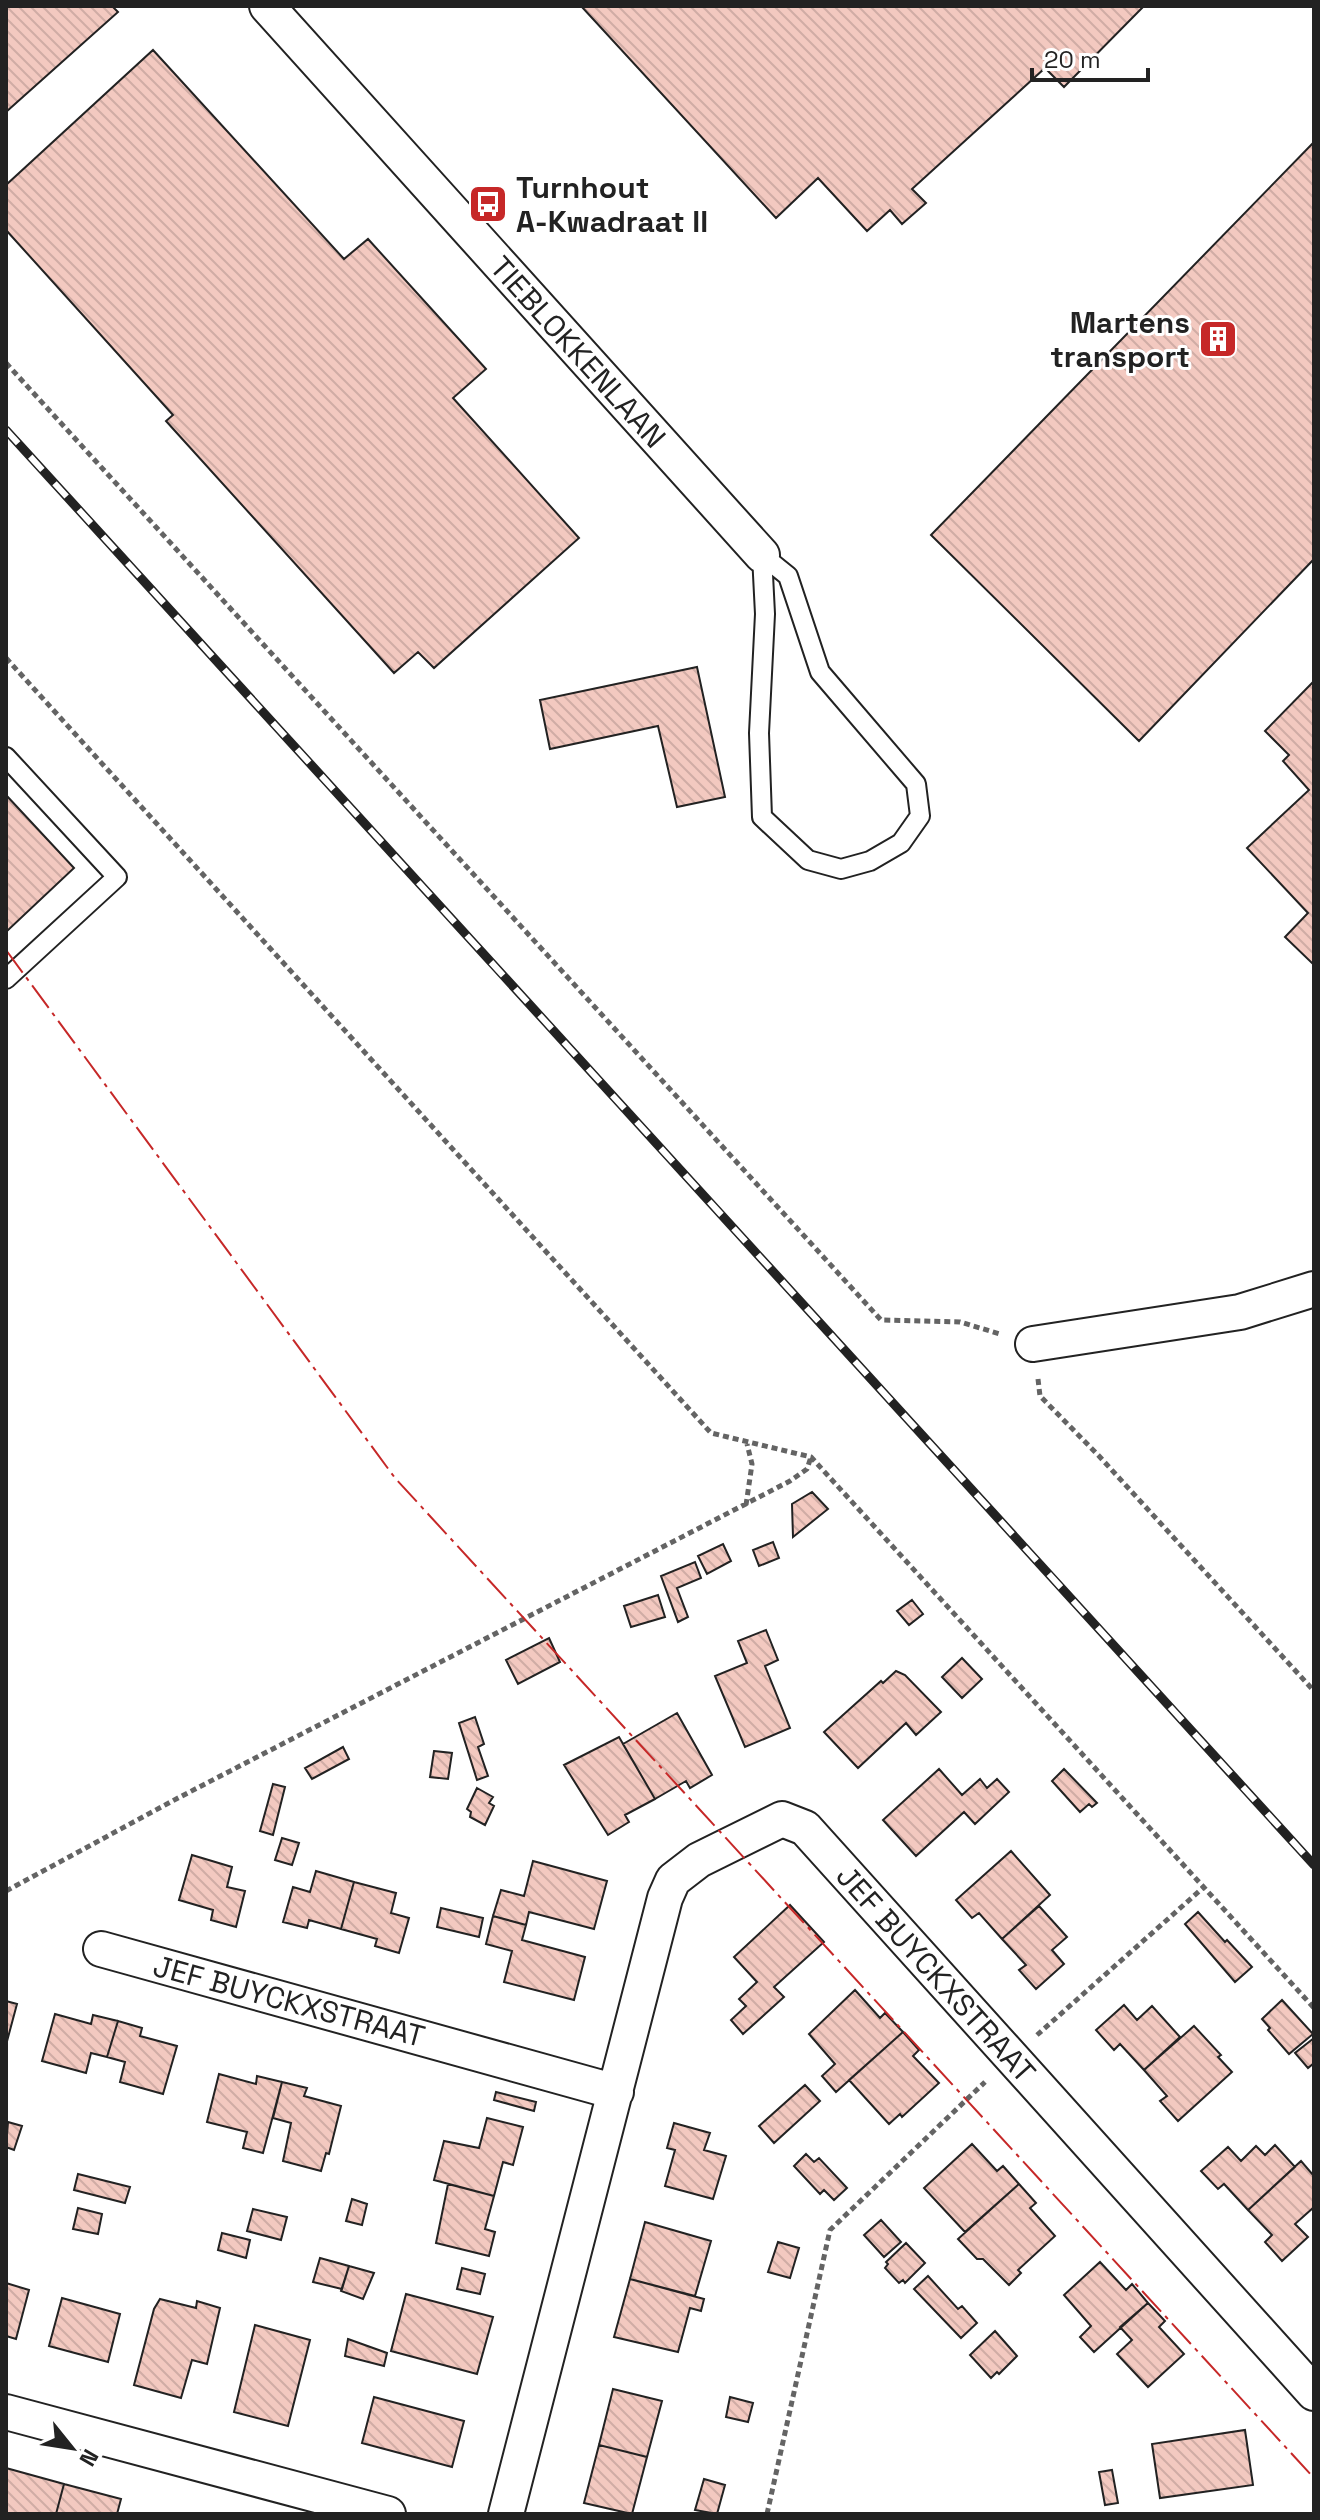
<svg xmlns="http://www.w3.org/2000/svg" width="1320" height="2520" viewBox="0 0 1320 2520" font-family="'Space Grotesk',sans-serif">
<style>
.building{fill:url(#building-back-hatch);stroke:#222;stroke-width:2}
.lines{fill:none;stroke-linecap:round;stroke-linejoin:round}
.lane-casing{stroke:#222;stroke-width:22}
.street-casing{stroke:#222;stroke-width:38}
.path{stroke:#646464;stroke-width:5;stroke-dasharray:6 4;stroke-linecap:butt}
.lane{stroke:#fff;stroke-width:18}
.street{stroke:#fff;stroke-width:34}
.rail-casing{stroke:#222;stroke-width:9}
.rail{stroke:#fff;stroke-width:6;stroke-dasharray:18;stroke-linecap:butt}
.power{stroke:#c62828;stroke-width:2;stroke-dasharray:28 6 4 6;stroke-linecap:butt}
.labels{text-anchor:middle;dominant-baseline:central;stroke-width:6;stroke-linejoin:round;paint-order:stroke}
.poi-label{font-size:30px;font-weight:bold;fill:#222;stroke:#fff;text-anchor:start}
.street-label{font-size:30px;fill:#222;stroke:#fff}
</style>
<defs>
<pattern id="building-back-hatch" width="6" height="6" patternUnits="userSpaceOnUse" patternTransform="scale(2)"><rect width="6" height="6" fill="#f3c9c0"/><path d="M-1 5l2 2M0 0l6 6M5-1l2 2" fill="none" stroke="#d0aca5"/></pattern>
</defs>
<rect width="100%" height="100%" fill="#fff"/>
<path class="building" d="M6 6H112L118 12 6 112Z
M581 6H1144L1064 87 1045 68 912 189 926 203 902 224 890 210 867 231 818 178 776 218Z
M153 50 344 259 368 239 486 369 453 398 579 538 434 668 418 652 394 673 166 421 173 415 6 230V185Z
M1314 142V559L1139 741 931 535Z
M697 667 725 797 677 807 658 726 550 749 540 700Z
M1314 681V965L1285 937 1308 913 1247 848 1309 790 1283 761 1289 755 1265 731Z
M6 795 74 868 6 932Z
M812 1492 828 1509 793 1537 792 1504Z
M773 1542 779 1558 759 1566 753 1550Z
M723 1544 731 1561 707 1574 698 1556Z
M695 1562 701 1578 677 1588 688 1617 678 1622 661 1576Z
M658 1595 665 1617 631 1627 624 1606Z
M912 1600 923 1614 909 1625 897 1611Z
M766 1630 778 1660 765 1666 790 1728 745 1747 715 1676 747 1663 738 1641Z
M549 1638 560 1662 518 1684 506 1660Z
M962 1658 982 1679 962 1698 942 1677Z
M896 1671 905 1675 941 1712 916 1735 906 1723 858 1768 824 1732 881 1681 883 1683Z
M677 1713 712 1775 690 1788 686 1781 655 1799 623 1744Z
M475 1717 484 1744 478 1747 488 1776 477 1780 459 1723Z
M619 1737 655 1799 625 1815 629 1822 608 1835 564 1765Z
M343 1747 349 1759 312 1779 305 1768Z
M434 1751 452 1753 448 1779 430 1777Z
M939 1769 962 1795 980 1779 987 1788 997 1779 1009 1792 975 1824 964 1812 916 1856 883 1820Z
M1064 1769 1097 1803 1092 1807 1089 1804 1080 1812 1052 1781Z
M273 1784 285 1787 273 1835 260 1831Z
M477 1788 493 1797 489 1803 494 1806 485 1825 470 1817 471 1812 467 1809Z
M282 1838 299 1843 292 1865 275 1860Z
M1011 1851 1050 1895 1002 1939 979 1913 972 1918 956 1900Z
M192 1855 232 1867 227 1887 245 1891 236 1927 211 1920 213 1910 179 1900Z
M533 1861 607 1881 594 1929 529 1912 526 1925 493 1916 501 1890 524 1896Z
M316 1871 354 1882 341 1929 309 1920 307 1928 283 1922 293 1887 310 1892Z
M354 1882 396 1893 391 1913 409 1918 399 1953 375 1946 377 1939 341 1929Z
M790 1905 824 1942 774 1987 784 1997 743 2034 731 2020 746 2006 739 1999 757 1982 734 1957Z
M1039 1906 1067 1937 1052 1950 1064 1964 1036 1989 1019 1970 1026 1965 1002 1939Z
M441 1908 483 1918 479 1937 437 1927Z
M1198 1912 1225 1942 1227 1940 1252 1967 1235 1982 1185 1924Z
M493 1916 526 1925 522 1940 585 1957 574 2000 504 1982 512 1951 486 1944Z
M855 1990 880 2018 885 2013 903 2032 836 2092 822 2076 835 2064 809 2034Z
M1282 2000 1313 2034 1289 2054 1268 2030 1270 2028 1262 2019Z
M6 2001 17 2004 6 2045Z
M1124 2005 1137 2020 1152 2006 1180 2037 1144 2070 1120 2044 1114 2050 1096 2030Z
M55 2014 91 2024 93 2015 118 2021 107 2057 91 2053 86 2073 42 2061Z
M118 2021 142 2028 140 2036 177 2046 163 2094 120 2082 125 2062 107 2057Z
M1194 2026 1221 2055 1218 2057 1232 2072 1178 2121 1160 2101 1167 2096 1144 2070Z
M903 2032 919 2050 913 2056 939 2083 902 2117 900 2114 889 2124 849 2080Z
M1314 2038V2063L1308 2068 1295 2053Z
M219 2074 256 2084 257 2076 282 2082 263 2153 243 2148 247 2132 207 2122Z
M282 2082 307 2088 304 2096 341 2106 329 2154 326 2153 321 2171 283 2161 291 2123 273 2118Z
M805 2085 820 2101 774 2143 759 2126Z
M496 2092 536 2102 534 2111 494 2100Z
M487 2118 523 2127 513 2165 503 2162 494 2196 434 2180 444 2141 479 2148Z
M8 2122 22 2126 14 2150 6 2147Z
M674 2123 710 2133 704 2150 726 2156 713 2199 665 2186 675 2150 667 2148Z
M972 2144 997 2171 1003 2166 1019 2184 965 2232 924 2188Z
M1275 2145 1295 2167 1248 2210 1224 2184 1218 2189 1201 2171 1228 2147 1241 2161 1256 2146 1265 2155Z
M806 2154 814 2162 819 2158 847 2188 834 2200 824 2190 820 2194 794 2166Z
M1301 2161 1314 2176V2207L1295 2224 1308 2237 1282 2261 1265 2242 1272 2235 1248 2210Z
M78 2174 130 2187 125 2203 74 2190Z
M448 2184 494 2196 485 2229 495 2232 489 2256 436 2243Z
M1019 2184 1036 2203 1030 2208 1055 2236 1018 2270 1021 2273 1009 2285 983 2259H977L958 2239Z
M352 2199 367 2204 362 2225 346 2221Z
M78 2208 102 2214 98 2234 73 2229Z
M253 2209 287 2217 281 2240 247 2231Z
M881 2220 901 2242 884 2257 864 2235Z
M645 2222 711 2241 695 2296 630 2279Z
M222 2233 250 2240 246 2258 218 2250Z
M778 2242 799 2248 790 2278 768 2272Z
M906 2243 925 2263 905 2283 903 2280 899 2283 885 2268 888 2264 886 2262Z
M320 2258 349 2266 342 2289 313 2282Z
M1100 2262 1126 2290 1132 2284 1148 2303 1094 2352 1080 2337 1091 2326 1064 2295Z
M349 2266 374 2273 363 2299 341 2291Z
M462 2268 485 2274 480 2294 457 2289Z
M928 2276 958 2309 962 2306 977 2323 961 2338 914 2289Z
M630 2279 704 2299 701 2311 690 2308 678 2352 614 2337Z
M6 2283 29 2290 16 2339 6 2336Z
M406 2294 493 2317 477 2374 391 2351Z
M62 2298 120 2314 108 2362 49 2346Z
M160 2299 196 2308 197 2301 220 2308 207 2364 192 2360 181 2398 134 2385 154 2309Z
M1148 2303 1165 2321 1159 2327 1184 2354 1148 2387 1117 2354 1132 2340 1120 2327Z
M255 2325 310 2340 288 2426 234 2412Z
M995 2331 1017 2356 999 2374 997 2372 991 2378 970 2355Z
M348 2339 387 2353 384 2366 345 2356Z
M613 2389 662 2401 647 2457 599 2445Z
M374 2397 464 2421 452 2467 362 2443Z
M730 2397 753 2403 748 2422 726 2417Z
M1245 2430 1253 2485 1160 2498 1152 2444Z
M599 2445 647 2457 632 2514 584 2503Z
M6 2468 64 2484 56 2514H6Z
M1112 2470 1118 2503 1105 2505 1099 2472Z
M704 2479 725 2485 717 2514 695 2510Z
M64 2484 121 2499 117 2514H56Z"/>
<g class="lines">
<g class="lane-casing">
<path id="lane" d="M762 555 788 576 820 672 916 784 920 816 901 843 870 861 841 869 808 860 762 817 759 733 765 614Z
M6 757 117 877 6 979"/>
</g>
<g class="street-casing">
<path id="street" d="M267 6 762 555
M1033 1344 1240 1312 1314 1289
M101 1949 616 2092
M6 2412 388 2514
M506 2514 665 1898 673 1880 699 1860 782 1819 805 1828 1314 2393"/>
</g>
<path class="path" d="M6 363 881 1320 960 1322 1000 1334
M6 658 711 1433 811 1457 1314 2008
M1038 1379 1040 1396 1099 1456 1314 1691
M746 1505 752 1464 747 1444
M6 1891 178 1798 790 1481 807 1469 811 1457
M1037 2035 1204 1887
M767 2514 830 2230 985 2082"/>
<use href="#lane" class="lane"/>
<use href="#street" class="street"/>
<g class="rail-casing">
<path id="rail" d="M6 430 1314 1865"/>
</g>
<use href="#rail" class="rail"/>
<path class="power" d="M6 950 395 1478 1314 2478"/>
</g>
<defs>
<g id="bus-square" transform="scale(2)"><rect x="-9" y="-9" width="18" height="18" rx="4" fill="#c62828" stroke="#fff"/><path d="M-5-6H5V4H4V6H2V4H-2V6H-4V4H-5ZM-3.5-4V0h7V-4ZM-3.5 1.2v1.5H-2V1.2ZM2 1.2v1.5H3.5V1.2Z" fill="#fff"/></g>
<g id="building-square" transform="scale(2)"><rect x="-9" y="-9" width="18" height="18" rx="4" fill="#c62828" stroke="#fff"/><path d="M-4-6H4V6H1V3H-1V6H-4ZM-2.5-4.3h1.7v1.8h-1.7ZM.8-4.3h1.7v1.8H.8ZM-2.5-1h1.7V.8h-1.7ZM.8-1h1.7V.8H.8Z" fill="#fff"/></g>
</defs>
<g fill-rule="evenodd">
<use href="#bus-square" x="488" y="204"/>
<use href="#building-square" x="1218" y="339"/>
</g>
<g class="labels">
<g class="poi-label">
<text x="516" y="187">Turnhout<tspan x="516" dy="34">A-Kwadraat II</tspan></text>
<text x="1190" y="322" text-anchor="end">Martens<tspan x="1190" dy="34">transport</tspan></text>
</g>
<g class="street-label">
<text transform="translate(578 352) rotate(48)">TIEBLOKKENLAAN</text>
<text transform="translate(936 1974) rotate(48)">JEF BUYCKXSTRAAT</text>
<text transform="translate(289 2001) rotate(15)">JEF BUYCKXSTRAAT</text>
</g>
</g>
<rect width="1320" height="2520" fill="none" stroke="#222222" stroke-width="16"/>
<g transform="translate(72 2448) rotate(120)" stroke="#ffffff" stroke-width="6" paint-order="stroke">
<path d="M0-6L14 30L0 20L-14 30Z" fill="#222222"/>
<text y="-12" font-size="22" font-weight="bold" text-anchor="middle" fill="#222222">N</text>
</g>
<path d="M1032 68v12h116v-12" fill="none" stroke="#222222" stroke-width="4"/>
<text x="1044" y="68" font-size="24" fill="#222222" stroke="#ffffff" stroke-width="6" paint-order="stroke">20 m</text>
</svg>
